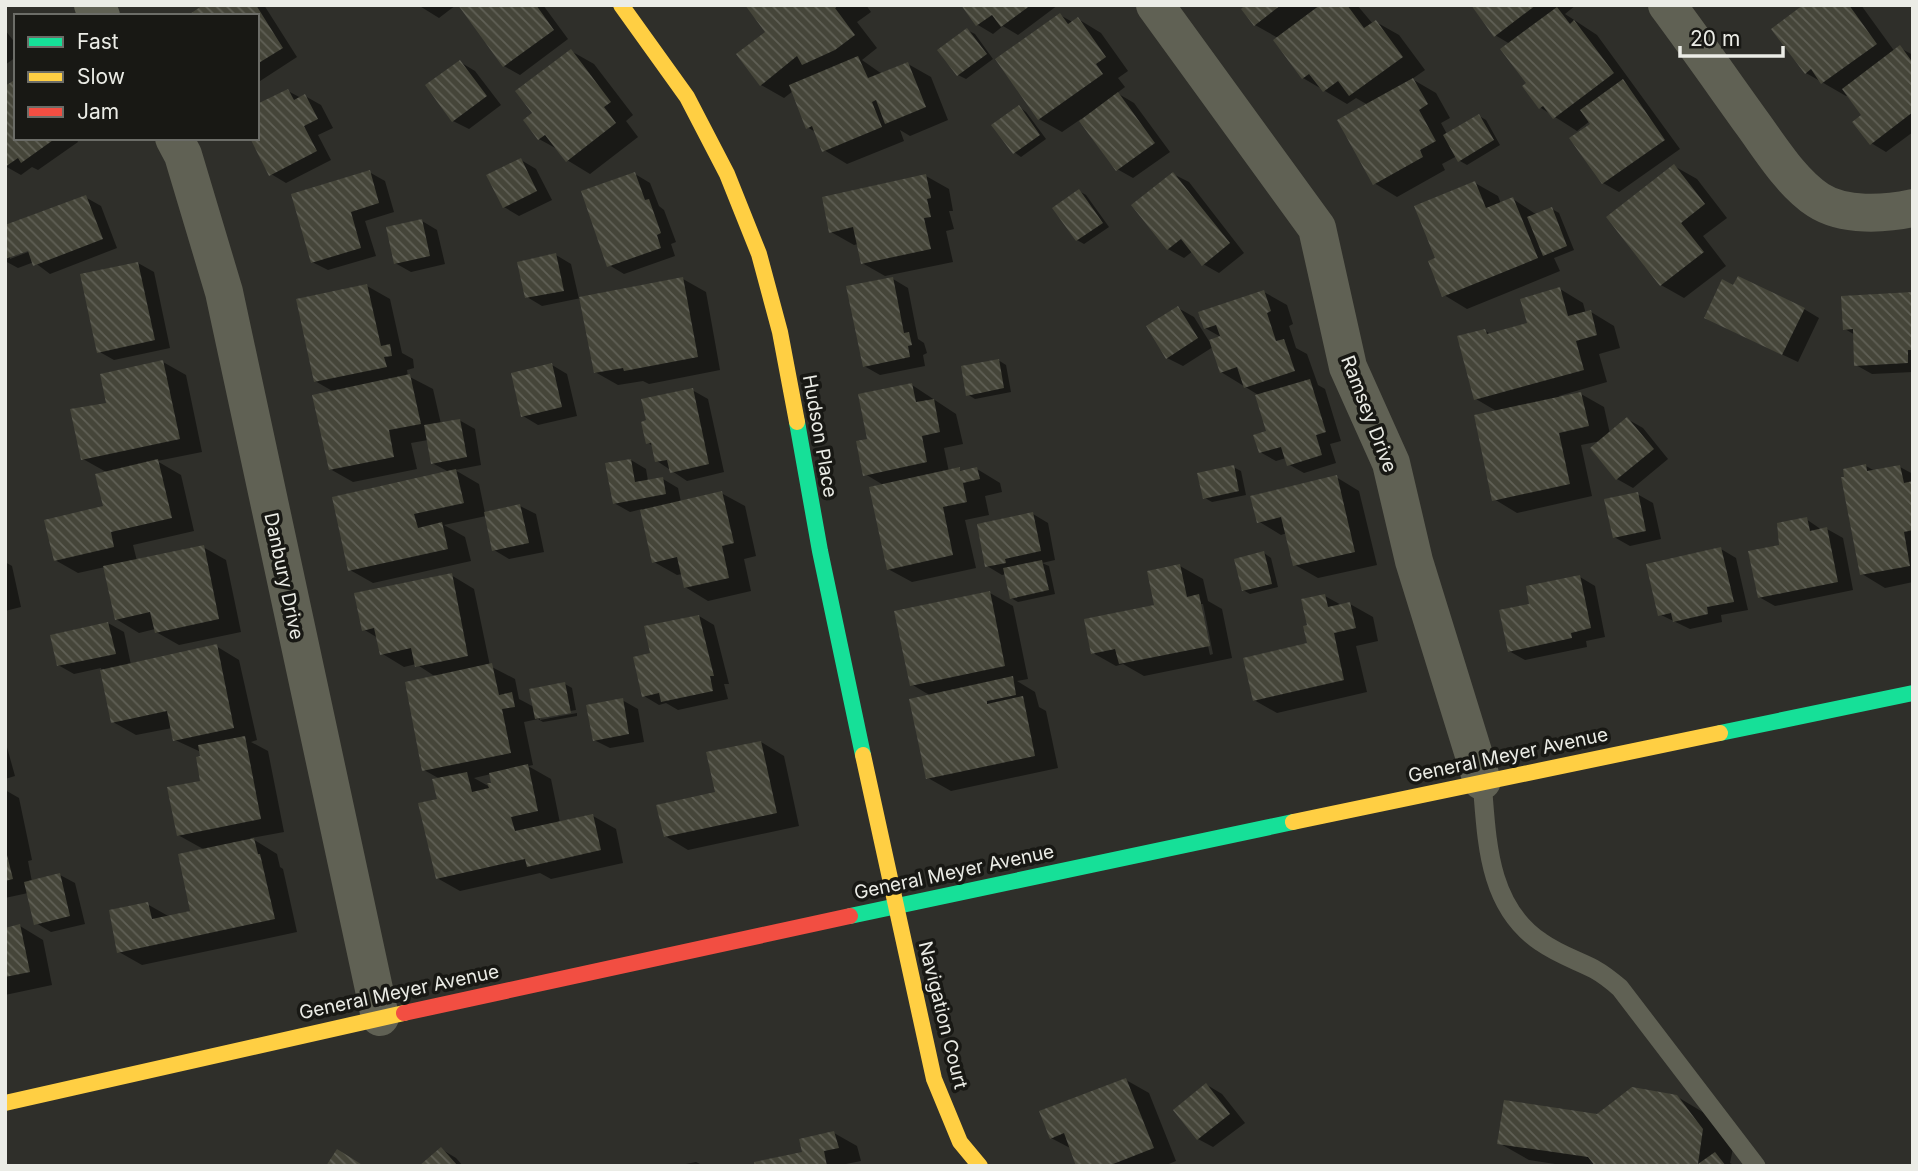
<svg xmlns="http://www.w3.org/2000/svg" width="1918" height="1171" viewBox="0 0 1918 1171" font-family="Inter,sans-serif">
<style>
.shadow{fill:#0007;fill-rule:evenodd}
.building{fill:url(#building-back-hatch)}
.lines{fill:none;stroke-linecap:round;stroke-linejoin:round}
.lane{stroke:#606154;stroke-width:19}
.street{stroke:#606154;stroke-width:38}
.fast{stroke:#16e098;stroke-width:16}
.slow{stroke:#ffcf43;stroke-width:16}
.jam{stroke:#f24e42;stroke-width:16}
.labels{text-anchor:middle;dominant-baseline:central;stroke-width:7;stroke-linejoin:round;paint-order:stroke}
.street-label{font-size:19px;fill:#ebece6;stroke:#181814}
</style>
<defs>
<pattern id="building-back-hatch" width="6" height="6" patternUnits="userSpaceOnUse" patternTransform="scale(1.75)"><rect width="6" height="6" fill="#454539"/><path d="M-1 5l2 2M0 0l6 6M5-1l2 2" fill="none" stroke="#606056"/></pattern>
</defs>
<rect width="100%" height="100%" fill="#2f2f2a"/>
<path class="shadow" d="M206 5H264L297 57 257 83V16Z
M418 5H456L439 18Z
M460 5H543L568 39 520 75 504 66Z
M747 5H866L871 12 857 22 877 48 862 60 882 74 908 64 931 77 948 120 910 136 900 130 904 141 847 164 824 150 817 133 807 127 793 91 784 98 761 85 738 55 768 32Z
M963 5H1058L1018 35 1003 26 993 34 978 25Z
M1246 5H1357L1373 24 1376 22 1399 35 1425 70 1412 79 1436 93 1450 118 1441 123 1447 134 1479 116 1486 120 1500 145 1467 165 1460 161 1457 156 1442 164 1445 170 1397 197 1374 183 1368 105 1356 98 1347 104 1303 78 1278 38 1255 25 1243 9Z
M1473 5H1576L1565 14 1597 35 1680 149 1619 192 1603 183 1590 121 1577 131 1541 108 1510 44 1495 35Z
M1806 5H1861L1895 52 1900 48 1913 55V132L1886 152 1871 143 1863 115 1848 95 1846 96 1806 73Z
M1060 15 1074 23 1078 19 1101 33 1128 71 1118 78 1125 87 1117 93 1134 103 1170 152 1133 178 1117 169 1081 119 1062 132 1039 119Z
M5 30 16 44V57L5 65Z
M967 30 975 34 993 59 966 79 958 75 940 50Z
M571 51 594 64 633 115 626 121 638 137 590 174 567 160 559 150 539 139 535 114Z
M460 62 475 71 501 105 469 129 453 121Z
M288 91 301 98 305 96 321 105 333 128 318 135 331 160 286 183 271 174 257 138Z
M1019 107 1026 112 1046 139 1021 157 1014 152Z
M16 138H76L78 142 38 170 32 167 21 175 5 166Z
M521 160 536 169 552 200 519 216 504 207Z
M1674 166 1697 179 1727 218 1703 236 1726 266 1684 298 1661 285Z
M369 172 385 181 394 212 365 221 376 256 328 270 312 262Z
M635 174 650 183 659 206 664 210 676 242 671 244 675 256 624 274 609 265Z
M1173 174 1189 182 1244 253 1219 273 1203 264 1193 251 1184 258 1168 249 1133 205Z
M926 176 949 189 953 211H949L954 229 946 231 953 262 885 276 862 263 858 244 854 245 831 232Z
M1475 183 1498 196 1501 204 1513 199 1537 215 1552 209 1559 213 1574 250 1554 258 1560 271 1467 309 1444 295 1437 259Z
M1079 191 1086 195 1109 227 1084 244 1077 240Z
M85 197 101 206 117 248 50 274 34 262 18 268 5 261V226ZM35 246 36 249 10 259V255Z
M422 221 437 230 445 264 411 272 395 263Z
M556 255 571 264 579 299 683 279 706 292 720 370 649 384 643 381 618 385 595 372 581 298 542 306 527 297Z
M138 263 154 272 170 348 114 360 98 351Z
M893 279 908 288 918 339 924 343 927 353 923 355 925 366 880 375 864 366Z
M367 286 390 299 402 353 413 359 414 368 407 370 408 376 433 389 441 424 459 420 475 429 481 465 455 470 479 484 485 513 520 506 536 514 544 552 509 559 494 550 486 516 444 525 465 537 471 561 373 583 350 570 449 472 432 463 428 440 411 443 417 469 353 482 330 469 334 392 315 381Z
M1560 289 1583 303 1586 314 1591 312 1614 326 1620 348 1599 354 1607 382 1559 396 1560 399 1581 394 1604 407 1610 434 1627 419 1643 428 1668 459 1633 488 1617 479 1601 441 1581 445 1592 496 1517 513 1494 499 1498 412 1476 399 1485 331 1491 334 1529 324Z
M1264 292 1287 305 1293 324 1289 326 1296 348 1307 354 1318 385 1325 389 1341 441 1330 444 1336 463 1304 473 1288 464 1286 458 1276 461 1260 452 1268 432 1260 396 1221 372 1213 347 1183 366 1167 358 1178 308 1194 317 1209 341 1221 337 1205 328Z
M1913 294V372L1872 374 1856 365 1855 335 1845 329Z
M1804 309 1819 318 1798 362 1722 326Z
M998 360 1006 365 1011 392 975 399 967 394Z
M163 362 186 375 202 452 157 461 181 475 194 531 133 545 137 561 203 547 226 560 241 632 179 645 156 632 155 629 139 633 116 619 105 567 78 573 55 560 105 507 108 473 83 459 108 404Z
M552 365 567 374 577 416 538 425 523 416Z
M912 385 956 414 963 444 944 448 949 472 977 469 1000 483 1002 492 985 496 989 515 965 520 976 568 912 582 888 569 885 486 865 474 869 441Z
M692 390 708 399 724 472 687 481 657 461 653 446 648 443Z
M631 460 646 469 648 481 663 479 678 488 681 502 721 493 745 506 756 556 744 559 751 591 708 601 685 587 682 574 677 575 654 562 642 509 630 512 614 503Z
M1866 466 1875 471 1900 467 1913 474V582L1885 588 1862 574Z
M1233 467 1241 471 1246 495 1212 502 1205 498Z
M1336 477 1359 491 1377 565 1318 578 1295 565 1287 533 1281 535 1258 521Z
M1637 494 1653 503 1661 539 1630 546 1614 537Z
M1033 514 1048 523 1055 560 1042 563 1049 566 1055 594 1018 602 1011 598 1006 574 1002 575 987 566Z
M1806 519 1822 530 1827 529 1843 538 1853 590 1775 606 1759 597 1781 546Z
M1721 549 1736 558 1748 610 1721 615 1722 622 1690 629 1659 614Z
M1264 553 1271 558 1278 587 1250 594 1243 590Z
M5 562 12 566 21 607 5 611Z
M1180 566 1203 579 1208 601 1222 609 1232 658 1144 676 1123 664 1116 666 1093 653 1156 606ZM1199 604H1203L1213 654 1210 655Z
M451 575 474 589 490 666 515 679 519 699 534 707 565 684 572 688 576 710 540 716V720L577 713V716L543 722 538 719 524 722 533 765 528 766 551 779 560 823 593 816 616 829 623 863 551 879 540 873 460 891 437 878 440 779 424 770 436 677 416 664 404 667 381 653 378 638 363 629ZM491 774 493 784 490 787 474 778Z
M1580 577 1595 586 1605 637 1586 641 1587 647 1525 660 1509 651 1531 605Z
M990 593 1013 606 1028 679 1017 681 1035 692 1039 707 1046 711 1058 768 951 791 928 778 931 696 911 684Z
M1325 596 1343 606 1350 604 1373 617 1378 641 1356 646 1367 692 1277 713 1254 700 1309 645V626Z
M699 616 714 625 729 684H724L728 699 678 710 666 703 659 705 644 696 653 655Z
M108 623 124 632 131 665 216 646 239 660 257 740 251 742 268 751 284 832 251 838 277 854 280 867 283 869 297 932 142 965 119 952 147 904 170 917 192 912 205 850 178 835 202 782 201 752 175 740 172 728 136 735 113 722 101 668 74 674 58 665Z
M622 700 638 709 644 742 610 748 594 740Z
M5 740 15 776 5 779Z
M761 742 784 756 799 826 688 850 665 836 717 794Z
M5 790 19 798 32 860 28 861 32 882 60 875 75 883 85 924 51 932 36 923 28 893 5 898Z
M20 926 43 940 52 985 5 995V929Z
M1126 1080 1149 1093 1176 1161 1164 1166H1078L1072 1149 1051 1138Z
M1207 1085 1222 1094 1245 1123 1213 1147 1198 1139Z
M1676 1096 1706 1114 1733 1148 1730 1163 1736 1166H1568L1529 1160 1499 1143Z
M834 1133 857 1146 861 1161 846 1164 847 1166H757L804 1153Z
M441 1149 456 1158 463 1166H422Z
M696 1162 704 1166H676Z"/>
<path class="building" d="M203 5H256L283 48 257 64V16H187Z
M458 5H536L554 30 503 67Z
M745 5H839L835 8 855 35 835 50 802 65 797 56 760 86 736 54 765 32Z
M961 5H1031L1001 27 992 15 976 26Z
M1245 5H1281L1254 26 1241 9Z
M1320 5H1347L1364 28 1376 20 1403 57 1349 96 1338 81 1323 92 1309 74 1302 79 1273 40Z
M1471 5H1536L1494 37Z
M1803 5H1849L1877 44 1821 84 1811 69 1805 74 1771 29Z
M1557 7 1570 24 1574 20 1614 73 1553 119 1543 106 1539 109 1522 86 1526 83 1500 49Z
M1060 13 1068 24 1078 17 1106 57 1096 64 1103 74 1038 120 995 59Z
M967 28 987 54 957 76 937 50Z
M1900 45 1913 63V112L1870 145 1852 122 1861 115 1842 89Z
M571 49 611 102 604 107 616 123 566 162 545 135 538 140 523 120 532 113 515 91Z
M858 56 868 78 908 62 926 107 885 124 876 100 872 102 882 127 822 152 812 126 806 129 789 85Z
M460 60 487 96 452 122 425 85Z
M1413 78 1428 104 1419 110 1436 141 1420 150 1423 157 1373 185 1337 120Z
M16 79V138H56L21 163 18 158 5 167V86Z
M1623 79 1665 140 1602 184 1569 138 1590 124 1580 110Z
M288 89 294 100 305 94 318 119 304 126 317 151 269 176 250 138H257V104Z
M1118 92 1155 143 1116 171 1079 121Z
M1019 105 1040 135 1013 154 991 125Z
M1479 114 1494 140 1458 162 1443 135Z
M521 158 537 191 503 208 486 175Z
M1674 164 1705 204 1681 223 1704 252 1660 286 1606 217Z
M370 170 379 203 351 212 361 248 311 263 291 194Z
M635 172 645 200 649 199 661 233 657 235 661 248 607 267 581 191Z
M1173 172 1230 243 1202 266 1181 239 1167 250 1131 205Z
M926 174 931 198 927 199 931 217 924 218 931 249 861 264 853 227 829 233 822 197Z
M1475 181 1486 208 1513 197 1538 258 1442 297 1428 261 1435 258 1414 206Z
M1079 189 1103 223 1076 241 1052 208Z
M86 195 103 239 33 266 28 251 5 259V225Z
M1552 207 1567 246 1543 256 1527 217Z
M422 219 430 256 394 264 386 227Z
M556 253 564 291 525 298 517 262Z
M138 262 155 340 97 353 80 274Z
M1738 276 1805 308 1782 355 1704 318 1722 279 1733 285Z
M683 277 698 357 624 371 623 368 594 373 579 297Z
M893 277 904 333 909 332 912 345 908 346 910 357 863 367 846 286Z
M367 284 381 346 390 344 392 356 384 357 387 367 314 382 296 299Z
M1560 287 1568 316 1591 310 1597 335 1576 341 1584 370 1474 400 1457 336 1485 329 1487 334 1527 323 1520 299Z
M1264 290 1271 311 1267 313 1276 341 1284 339 1295 371 1244 388 1237 367 1220 373 1209 340 1220 336 1216 325 1204 329 1198 312Z
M1913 292V350H1908V363L1854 366 1853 329 1843 330 1841 296Z
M1178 306 1198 338 1166 359 1146 326Z
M999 359 1004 388 966 396 961 366Z
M163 360 180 439 81 460 70 409 106 403 100 374Z
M552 363 562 407 521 417 511 373Z
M410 374 421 424 389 430 394 457 329 470 312 395Z
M1310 379 1326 432 1316 435 1322 455 1287 466 1281 447 1259 453 1253 435 1266 431 1255 395Z
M912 383 916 402 934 399 940 432 922 436 927 462 863 476 856 441 867 439 858 394Z
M693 388 709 464 670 473 667 460 655 462 651 443 646 444 641 422 646 420 641 399Z
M1581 392 1589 426 1559 433 1570 484 1492 501 1474 415Z
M1627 417 1654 449 1616 480 1590 448Z
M460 419 467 457 431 464 424 425Z
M158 459 172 518 111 532 114 547 54 561 44 520 103 506 95 474Z
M631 459 635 482 663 477 666 494 613 504 605 463Z
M1866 464 1867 471 1900 465 1904 483 1913 481V530L1904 532 1910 566 1860 575 1841 477H1844L1843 469Z
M1234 465 1239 491 1203 499 1197 473Z
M960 467V471L977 467 980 479 963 483 967 502 943 507 953 555 887 570 869 487Z
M456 469 464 503 414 514 418 528 442 522 448 549 348 571 332 497Z
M1337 475 1355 552 1293 566 1281 517 1257 523 1250 496Z
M722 491 734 543 722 546 729 578 684 588 677 557 652 563 640 510Z
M1638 492 1646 531 1613 538 1604 499Z
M520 504 529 543 492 551 484 512Z
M1033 512 1041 551 1005 559 1006 563 985 567 977 524Z
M1807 517 1810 531 1827 527 1838 582 1758 598 1748 551 1779 545 1777 523Z
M204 545 219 619 155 633 150 612 115 620 103 566Z
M1721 547 1734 602 1707 607 1708 614 1673 622 1671 613 1658 616 1646 564Z
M1264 551 1272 584 1242 591 1234 559Z
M1042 560 1049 590 1010 599 1003 568Z
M1180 564 1187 597 1199 594 1210 646 1119 664 1115 649 1091 654 1084 619 1154 605 1147 571Z
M452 573 468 656 415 667 411 648 380 655 374 628 362 631 354 593Z
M1580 575 1591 628 1571 633 1572 638 1508 652 1499 610 1529 604 1526 586Z
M990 591 1005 666 910 686 894 611Z
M1325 594 1328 607 1350 602 1356 628 1334 633 1344 680 1253 701 1243 658 1307 643 1303 626 1307 625 1301 599Z
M699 615 714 676H710L713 691 661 702 659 693 642 697 633 657 650 653 644 626Z
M108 622 116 654 57 666 50 635Z
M217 644 234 728 173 741 167 711 111 723 100 670Z
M492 663 499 695 512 692 515 707 502 709 511 753 422 771 405 682Z
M1013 676 1016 695 987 701V704L1023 696 1035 756 926 779 909 699Z
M565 682 571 713 535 719 529 689Z
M623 698 629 734 593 741 586 705Z
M245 736 261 819 177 836 167 787 200 781 196 757 200 756 198 745Z
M761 741 777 813 664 837 656 805 715 792 706 752Z
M528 764 538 811 511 817 515 831 593 814 601 850 527 867 525 859 436 879 418 803 437 799 432 779 467 772 472 792 489 788 487 783H491L489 773Z
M254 838 258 854H260L275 919 117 953 109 910 148 902 152 919 190 911 178 854Z
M6 851 13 879 5 881V852Z
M60 873 70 916 34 925 24 882Z
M20 924 30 972 5 977V928Z
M1126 1078 1154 1148 1108 1166H1076L1064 1133 1050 1139 1039 1111Z
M1206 1083 1230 1114 1197 1140 1173 1110Z
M1632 1087 1677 1095 1703 1129 1698 1164 1715 1152 1726 1166H1595L1588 1157 1497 1144 1504 1100 1597 1114Z
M834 1131 839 1148 824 1151 827 1166H755L754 1162 802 1152 799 1139Z
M441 1147 458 1166H419Z
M337 1149 364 1166H326Z"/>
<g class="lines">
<path class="lane" d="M1482 781C1487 839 1487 906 1541 942 1558 954 1576 960 1594 969 1603 974 1612 981 1620 988L1756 1166"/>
<path class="street" d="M93 5 101 16
M1155 5 1317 228 1348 367 1391 463 1414 561 1482 781
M1667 5C1696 44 1724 84 1752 123 1771 149 1791 182 1818 200 1844 217 1885 214 1913 208
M174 138 183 155 224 292 380 1017"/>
<path class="fast" d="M797 422 820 551 863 755
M1720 733 1913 693
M850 916 1293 822"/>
<path class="slow" d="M621 5 687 97 727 174 759 254 780 332 797 422
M863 755 934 1079 960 1142 980 1166
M1293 822 1720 733
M5 1103 404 1013"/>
<path class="jam" d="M404 1013 850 916"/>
</g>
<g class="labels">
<g class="street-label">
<text transform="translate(1369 414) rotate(69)">Ramsey Drive</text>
<text transform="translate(820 436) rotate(80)">Hudson Place</text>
<text transform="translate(284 576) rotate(78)">Danbury Drive</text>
<text transform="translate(1508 755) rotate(-12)">General Meyer Avenue</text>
<text transform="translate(954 872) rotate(-12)">General Meyer Avenue</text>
<text transform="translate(399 992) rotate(-12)">General Meyer Avenue</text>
<text transform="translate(943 1015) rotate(76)">Navigation Court</text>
</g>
</g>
<rect width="1918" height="1171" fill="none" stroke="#ebece6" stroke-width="14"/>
<rect x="14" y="14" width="245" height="126" fill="#181814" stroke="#6c6d68" stroke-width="2"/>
<rect x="28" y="37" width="35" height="10" fill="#16e098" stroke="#6c6d68" stroke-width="2"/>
<text x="77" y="49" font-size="21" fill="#ebece6">Fast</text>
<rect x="28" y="72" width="35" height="10" fill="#ffcf43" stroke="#6c6d68" stroke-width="2"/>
<text x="77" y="84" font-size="21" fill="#ebece6">Slow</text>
<rect x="28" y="107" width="35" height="10" fill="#f24e42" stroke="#6c6d68" stroke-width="2"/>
<text x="77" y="119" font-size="21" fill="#ebece6">Jam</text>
<path d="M1680 46v10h103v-10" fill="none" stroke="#ebece6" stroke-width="3.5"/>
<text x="1690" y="46" font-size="21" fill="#ebece6" stroke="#181814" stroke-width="5" paint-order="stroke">20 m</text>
</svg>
